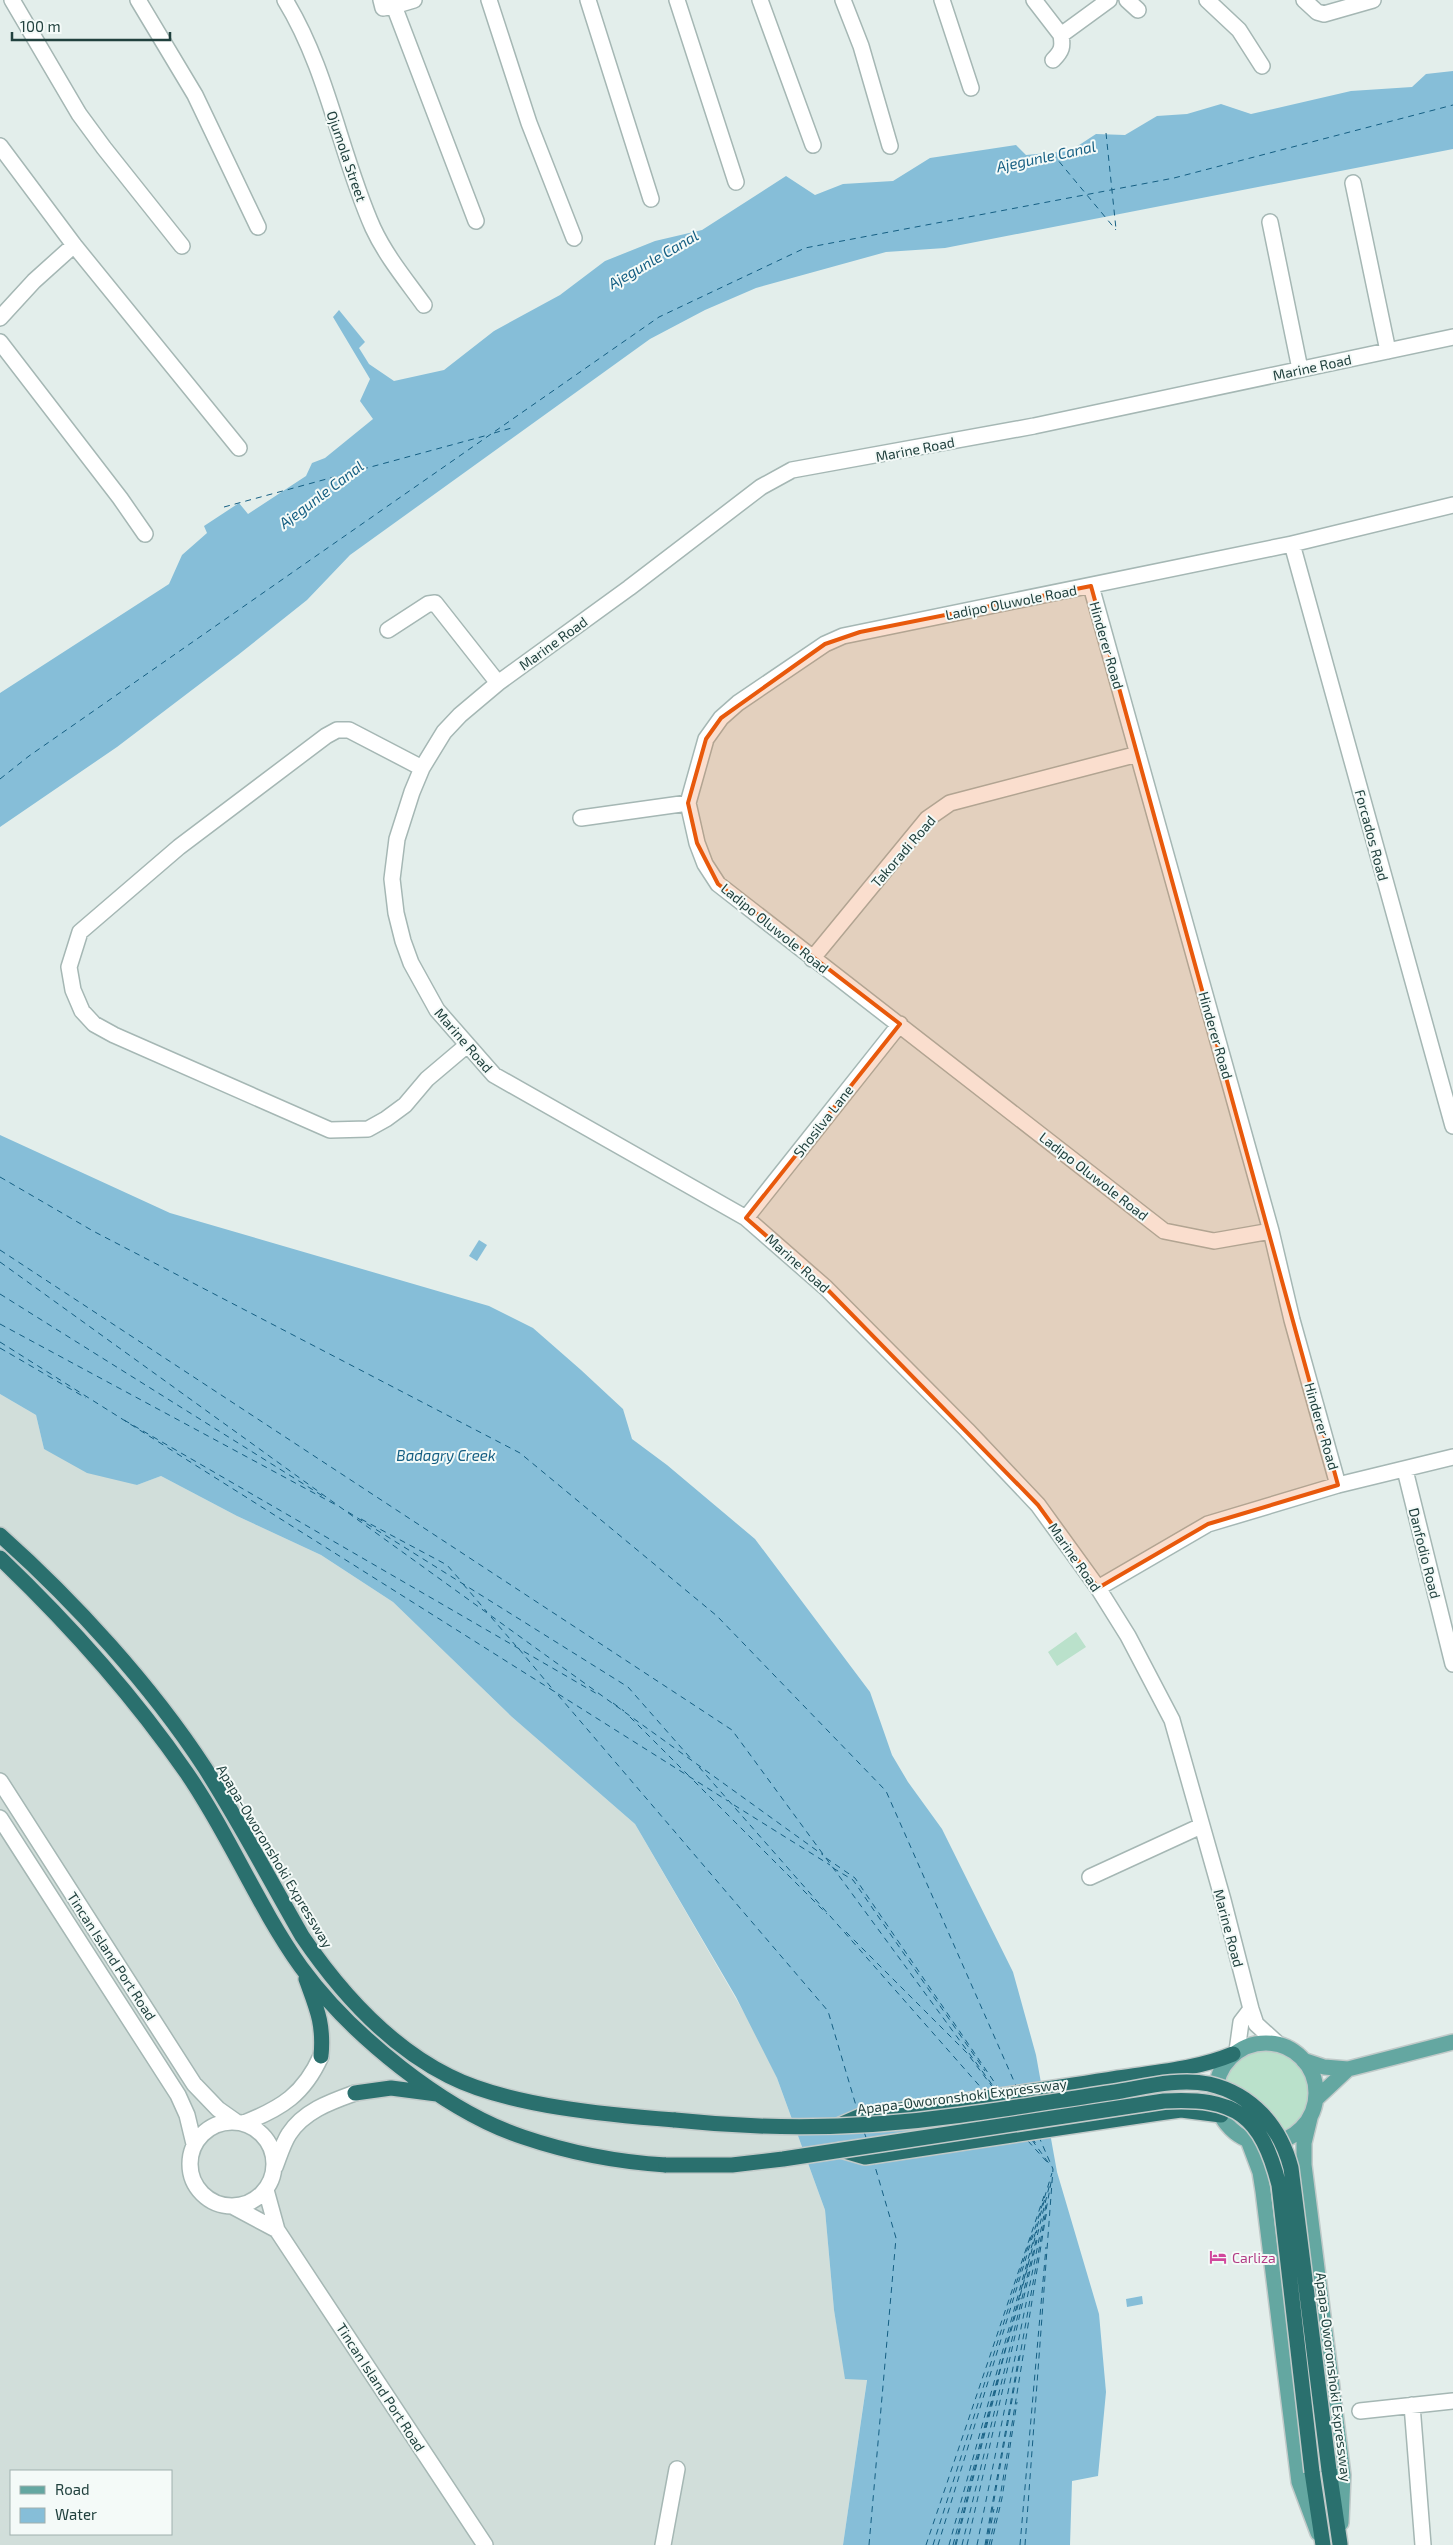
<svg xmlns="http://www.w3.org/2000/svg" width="1453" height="2545" viewBox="0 0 1453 2545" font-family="'Exo 2',sans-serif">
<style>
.built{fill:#d1deda;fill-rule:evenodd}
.green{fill:#bae1cb}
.water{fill:#86bed8}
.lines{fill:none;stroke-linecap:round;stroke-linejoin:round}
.ferry{stroke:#155f83;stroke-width:1;stroke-dasharray:6 5;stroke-linecap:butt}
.minor-casing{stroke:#a5b7b4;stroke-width:18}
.major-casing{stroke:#c1cac9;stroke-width:18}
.highway-casing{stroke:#c1cac9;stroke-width:18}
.minor{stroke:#fff;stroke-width:15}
.major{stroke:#64a7a1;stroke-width:15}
.highway{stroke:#2a706e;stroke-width:15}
.highway-bridge-casing{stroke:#c1cac9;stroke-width:18;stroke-linecap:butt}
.highway-bridge{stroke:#2a706e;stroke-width:15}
.marked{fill:#e8590c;fill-opacity:0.2;stroke:#e8590c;stroke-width:4;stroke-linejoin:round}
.labels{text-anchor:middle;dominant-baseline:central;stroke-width:4;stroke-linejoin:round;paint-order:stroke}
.street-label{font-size:14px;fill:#21413e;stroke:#f4faf8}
.hotel-label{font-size:14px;fill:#b23c85;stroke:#f4faf8;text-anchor:start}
.water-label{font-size:15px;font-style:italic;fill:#155f83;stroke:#f4faf8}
</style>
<rect width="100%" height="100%" fill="#e3eeeb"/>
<path class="built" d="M0 1394 36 1415 44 1449 137 1485 161 1476 237 1516 321 1555 393 1602 512 1717 635 1824 757 2035 777 2078 825 2210 834 2310 846 2379H867L843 2545H0ZM11 2471H171V2534H11Z"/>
<path class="green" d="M1076 1632 1086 1647 1057 1666 1048 1652Z
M1222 2093a44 44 0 1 1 88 0a44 44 0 1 1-88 0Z"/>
<path class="water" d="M1453 71V149L945 248 886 252 756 288 705 310 650 339 350 555 307 600 238 655 117 747 0 827V693L169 584 182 555 207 533 204 526 239 503 248 514 306 476 312 463 325 458 373 419 360 401 370 379 333 317 339 310 365 342 359 348 369 364 394 381 444 370 494 331 560 295 605 261 655 241 702 230 786 176 815 195 843 184 893 181 930 158 1016 145 1026 155 1070 151 1096 134 1125 135 1157 116 1187 114 1221 104 1251 114 1351 91 1412 87 1426 74Z
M0 1135 170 1213 489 1306 533 1328 581 1370 623 1409 632 1439 667 1465 755 1539 870 1692 892 1755 908 1782 942 1829 1013 1972 1036 2055 1057 2172 1099 2314 1106 2392 1098 2476 1072 2481 1070 2545H843L867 2380 845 2379 834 2310 825 2210 777 2078 736 1997 635 1824 512 1717 393 1602 321 1555 237 1516 161 1476 137 1485 87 1473 44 1449 36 1415 0 1394Z
M479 1240 487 1245 477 1261 469 1256Z
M1142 2296 1143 2304 1127 2307 1126 2299Z"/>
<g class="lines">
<path class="ferry" d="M1106 133 1116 229
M1052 153 1116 230
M494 433 515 427
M224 507 488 435
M0 779 29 756 659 317 805 248 1174 178 1453 105
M0 1177 93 1231 520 1453 717 1616 886 1791 1017 2088
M0 1250 732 1730 996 2090
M0 1262 823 1855
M0 1294 326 1498
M0 1324 338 1506
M0 1342 728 1801
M0 1348 86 1398
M124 1420 599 1695
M348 1512 628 1687 693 1761
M361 1519 447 1565 461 1581
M463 1584 487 1612
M491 1617 516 1646
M519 1649 555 1692
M558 1695 828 2011 857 2109
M613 1703 624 1711
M630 1717 689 1776
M699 1767 984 2091
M694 1781 827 1914
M734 1805 830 1865
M826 1858 855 1878 999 2089
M833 1868 853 1880 985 2071
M846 1932 967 2053 994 2089
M864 2132 867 2140
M1032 2138 1038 2147
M1032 2140 1050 2165
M1028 2141 1047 2162
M1045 2220 1047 2212
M1028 2265 1037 2230
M1020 2296 1028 2266
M1008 2342 1020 2298
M869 2545 896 2238 874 2163
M926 2545 1044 2196
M933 2545 1032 2234
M938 2545 1052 2173
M949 2545 1045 2198
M953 2545 1028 2264
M955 2545 1007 2344
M956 2545 999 2378
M962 2545 1050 2183
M967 2545 1037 2240
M977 2545 1046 2205
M985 2545 1019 2356
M986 2545 1052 2177
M987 2545 994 2509
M989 2545 1000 2498 1045 2221
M991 2545 1002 2498 1017 2402
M1020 2545 1046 2247
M1025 2545 1053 2169 1039 2137"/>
<g class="minor-casing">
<path id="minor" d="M12 0 79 114 104 148 182 246
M138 0 195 95 258 227
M285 0C328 70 340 154 373 228 386 256 406 280 424 305
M381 0 383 8 394 6 476 221
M489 0 529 123 574 238
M588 0 651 199
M677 0 736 182
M760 0 813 145
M843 0 861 46 890 146
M942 0 971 88
M1034 0 1061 35
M1127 0 1138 10
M1207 0 1239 30 1262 66
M1304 0 1317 12 1324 14 1373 0
M394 6 414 0
M1053 60C1062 51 1063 47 1061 35L1109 0
M0 146 74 245 239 448
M1353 183 1388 351
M1270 222 1300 369
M0 318 34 281 74 245
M0 342 120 498 145 534
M1292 544 1453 1126
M1091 586 1271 1231 1292 1320 1338 1485
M388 630 428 604 435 603 498 683
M422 768 349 730H337L326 736 179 847 80 932 69 967 73 990 82 1011 94 1024 114 1035 330 1130 368 1129 386 1119 405 1105 427 1079 466 1046
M581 818 688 803
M812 959 927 819 950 803 1138 754
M746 1218 900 1024
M1271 1231 1214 1241 1164 1231 718 884 705 864 697 843 688 803 706 739 721 718 738 703 825 644 843 636 1292 544 1453 505
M1405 1470 1453 1664
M1098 1588 1208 1524 1338 1485 1453 1457
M0 1781 194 2084 218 2109 235 2121
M0 1818 178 2095 187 2115 194 2144
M1090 1877 1201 1826
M1278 2044 1256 2024 1251 2009 1223 1900 1172 1720 1128 1636 1098 1588 1038 1505 967 1430 826 1288 746 1218 494 1075 437 1010 411 963 403 941 396 913 392 879 397 839 412 792 422 768 444 732 460 715 498 683 629 588 761 487 792 470 1034 426 1453 337
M1237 2051 1241 2022 1251 2009
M190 2164a42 42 0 1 1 84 0a42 42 0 1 1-84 0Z
M244 2123C282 2108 304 2094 321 2056
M275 2167C279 2157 283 2143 289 2134 304 2111 330 2102 355 2093
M266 2190 277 2230 485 2545
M232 2206 277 2230
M1412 2405 1423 2545
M1360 2411 1453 2401
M663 2545 677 2469"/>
</g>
<g class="major-casing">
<path id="major" d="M1216 2093a50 50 0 1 1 100 0a50 50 0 1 1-100 0Z
M1303 2060 1324 2067 1348 2069 1453 2042
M1316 2099 1348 2069
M1310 2118 1304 2143V2165L1343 2475 1341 2523
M1248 2140 1260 2172 1263 2191 1299 2482 1318 2533"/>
</g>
<g class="highway-casing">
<path id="highway" d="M0 1535C74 1601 151 1685 205 1768 240 1823 270 1880 302 1936 340 1992 387 2045 449 2076 508 2106 608 2115 675 2120
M0 1558C68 1623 132 1694 186 1772 229 1834 257 1905 301 1967 350 2034 444 2111 523 2137 570 2153 617 2162 666 2165
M306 1979C317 2009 324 2024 321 2056
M355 2093 391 2088 437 2094
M840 2125 863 2115C948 2103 1034 2092 1118 2078 1157 2072 1197 2069 1233 2054
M841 2150 865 2157 1159 2113 1181 2110 1221 2115
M1329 2470 1340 2544
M1312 2472 1323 2545"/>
</g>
<use href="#minor" class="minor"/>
<use href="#major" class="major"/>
<use href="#highway" class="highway"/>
<g class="highway-bridge-casing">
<path id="highway-bridge" d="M675 2120C768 2130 861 2129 954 2116 1008 2109 1061 2100 1115 2092 1145 2087 1178 2078 1209 2084 1252 2094 1280 2126 1291 2168L1329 2470
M666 2165H732L783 2159 1164 2101C1236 2097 1261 2115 1279 2185L1312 2472"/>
</g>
<use href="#highway-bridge" class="highway-bridge"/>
</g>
<path class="marked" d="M1091 586 1338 1485 1208 1524 1098 1588 1038 1505 826 1288 746 1218 900 1024 718 884 697 843 688 803 706 739 721 718 825 644 860 632Z"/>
<defs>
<g id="hotel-bare" transform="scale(1.35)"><path d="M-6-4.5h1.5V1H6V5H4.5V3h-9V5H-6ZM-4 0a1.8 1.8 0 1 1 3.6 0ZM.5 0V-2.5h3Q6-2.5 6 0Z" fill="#d1479c" stroke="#f4faf8" stroke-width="2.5" paint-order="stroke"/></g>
</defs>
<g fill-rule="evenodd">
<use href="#hotel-bare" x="1218" y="2257"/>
</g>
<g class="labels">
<g class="street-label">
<text transform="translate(347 156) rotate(71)">Ojumola Street</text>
<text transform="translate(1312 367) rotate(-12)">Marine Road</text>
<text transform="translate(915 449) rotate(-11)">Marine Road</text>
<text transform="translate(1011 602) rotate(-11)">Ladipo Oluwole Road</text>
<text transform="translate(553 643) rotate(-36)">Marine Road</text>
<text transform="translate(1107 645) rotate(74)">Hinderer Road</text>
<text transform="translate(1372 835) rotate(75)">Forcados Road</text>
<text transform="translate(903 851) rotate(-49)">Takoradi Road</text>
<text transform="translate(775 928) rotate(39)">Ladipo Oluwole Road</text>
<text transform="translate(1216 1035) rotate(74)">Hinderer Road</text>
<text transform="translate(464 1040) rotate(49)">Marine Road</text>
<text transform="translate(823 1121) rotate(-52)">Shosilva Lane</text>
<text transform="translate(1094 1176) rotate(38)">Ladipo Oluwole Road</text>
<text transform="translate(798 1263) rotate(42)">Marine Road</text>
<text transform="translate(1322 1426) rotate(74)">Hinderer Road</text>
<text transform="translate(1425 1553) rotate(76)">Danfodio Road</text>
<text transform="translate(1075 1557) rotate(55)">Marine Road</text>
<text transform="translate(275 1856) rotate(59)">Apapa-Oworonshoki Expressway</text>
<text transform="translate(1229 1928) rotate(75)">Marine Road</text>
<text transform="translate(112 1956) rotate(57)">Tincan Island Port Road</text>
<text transform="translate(962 2096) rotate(-7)">Apapa-Oworonshoki Expressway</text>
<text transform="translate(1334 2377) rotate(83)">Apapa-Oworonshoki Expressway</text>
<text transform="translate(381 2387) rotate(57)">Tincan Island Port Road</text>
</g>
<g class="hotel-label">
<text x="1232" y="2257">Carliza</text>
</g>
<g class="water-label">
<text transform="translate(1046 156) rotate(-12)">Ajegunle Canal</text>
<text transform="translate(653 259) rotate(-30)">Ajegunle Canal</text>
<text transform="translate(321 494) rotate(-37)">Ajegunle Canal</text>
<text x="446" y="1455">Badagry Creek</text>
</g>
</g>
<rect x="10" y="2470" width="162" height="65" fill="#f4faf8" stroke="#a0b0ae"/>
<rect x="20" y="2486" width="25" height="8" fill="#64a7a1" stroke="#a0b0ae"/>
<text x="55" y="2495" font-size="15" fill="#21413e">Road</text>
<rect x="20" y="2508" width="25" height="15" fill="#86bed8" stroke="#a0b0ae"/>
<text x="55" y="2520" font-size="15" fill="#21413e">Water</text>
<path d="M12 32v8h158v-8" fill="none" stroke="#21413e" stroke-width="2.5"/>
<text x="20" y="32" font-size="15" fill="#21413e" stroke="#f4faf8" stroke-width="4" paint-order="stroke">100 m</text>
</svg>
